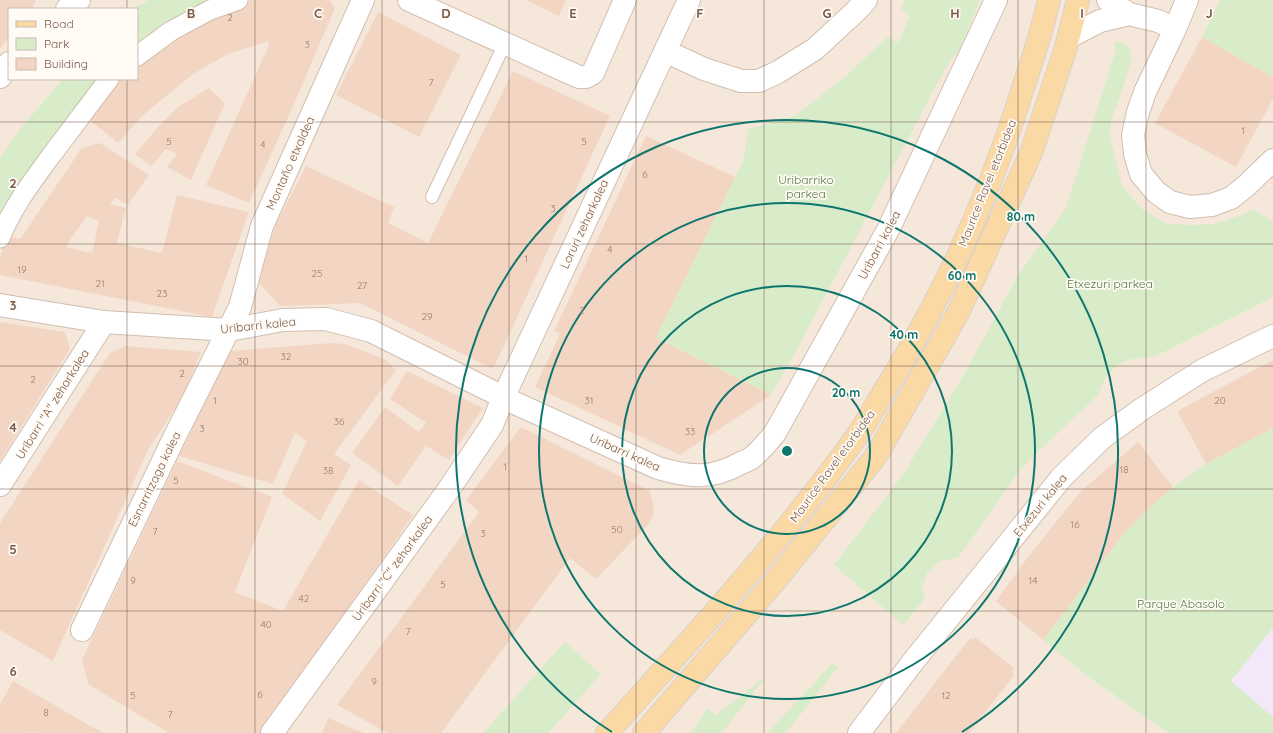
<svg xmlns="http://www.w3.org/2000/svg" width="1273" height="733" viewBox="0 0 1273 733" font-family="Quicksand,sans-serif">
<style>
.residential{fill:#f5e8da;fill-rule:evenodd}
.education{fill:#f3e8fa}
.green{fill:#d8ecc9}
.building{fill:#f3d5c3;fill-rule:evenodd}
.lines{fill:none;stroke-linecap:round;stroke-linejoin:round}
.service-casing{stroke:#d1beb0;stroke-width:14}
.pedestrian-casing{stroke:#d1beb0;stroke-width:21}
.minor-casing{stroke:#d1beb0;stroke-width:24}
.primary-casing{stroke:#dad1cd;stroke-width:24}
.service{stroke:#fff;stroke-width:12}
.pedestrian{stroke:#fff;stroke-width:19}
.minor{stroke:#fff;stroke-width:22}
.primary{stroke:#fbd9a5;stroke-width:22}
.grid{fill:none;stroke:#7a5c4d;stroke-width:1;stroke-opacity:0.55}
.ring{fill:none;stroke:#0f766e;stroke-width:2}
.labels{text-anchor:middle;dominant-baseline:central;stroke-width:3.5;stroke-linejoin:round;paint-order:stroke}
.number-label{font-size:10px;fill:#987a6a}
.street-label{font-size:12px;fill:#7a5c4d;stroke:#fffaf3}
.park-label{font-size:12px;fill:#537a41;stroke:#fffaf3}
.grid-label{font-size:13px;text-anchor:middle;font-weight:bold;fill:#7a5c4d;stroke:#fffaf3;stroke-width:3.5;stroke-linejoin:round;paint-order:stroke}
.centre{fill:#0f766e;stroke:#fffaf3;stroke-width:2}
.ring-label{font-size:12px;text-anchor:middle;font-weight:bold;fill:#0f766e;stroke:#fffaf3;stroke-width:3.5;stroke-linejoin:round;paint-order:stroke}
</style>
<rect width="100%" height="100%" fill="#fdf6ec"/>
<path class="residential" d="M0 0H1220L1202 37 1273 77V428L1206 464 1173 487 1150 507 1044 640 1091 679 1168 733H0ZM9 9H137V79H9Z"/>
<path class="education" d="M1273 628V717L1231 681Z"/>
<path class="green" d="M149 0H232L137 56V9H133Z
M905 0H980L960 48 945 69 793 357 771 395 656 338 743 161 749 129 795 116 841 80 888 37 898 43 910 16 901 9Z
M1220 0H1273V77L1202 37Z
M1114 42H1121L1128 46 1132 59 1119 100 1111 120 1110 136 1122 186 1143 210 1165 223 1189 225 1214 224 1239 216 1253 209 1273 222V297L1156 356 1132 359 1121 363 1107 374 1098 395 1023 466 958 558 940 561 927 573 922 588 925 598 903 625 834 565 904 473 966 371 1017 277 1066 208 1116 49Z
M63 79H109L0 227V158L21 128Z
M1273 428V628L1231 681 1273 717V733H1168L1091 679 1043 640 1125 532 1150 507 1173 487 1206 464Z
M565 642 601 674 548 733H483Z
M833 663 838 667 786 733H767Z
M767 675 722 733H691L707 709 716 715Z"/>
<path class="building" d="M0 0H36L32 9H9V38L0 48Z
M252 0H329L335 8 293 106 249 203 206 185 269 45V41L228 54 193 74 142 116 118 143 86 117 117 79H137V61L212 13Z
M526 0H566L559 16Z
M378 12 461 55 419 137 336 95Z
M1202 37 1273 77V99L1236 167 1155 123Z
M513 71 610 116 493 369 360 303 280 306 258 282 276 224 306 166 394 207 388 223 428 243Z
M209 88 225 103 191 180 167 167 177 154 166 149 151 166 135 154 158 127 178 107Z
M646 136 735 177 656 338 771 395 680 455 535 387 560 334 554 331Z
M100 143 149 175 128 205 115 198 110 204 126 208 117 243 162 253 177 195 249 212 212 317 0 275V260L5 236 20 239 82 148ZM87 216 99 221 92 253 65 247Z
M0 322 65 332 70 349 0 461Z
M332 343 345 344 386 360 396 370 334 454 351 465 320 521 282 494 307 441 295 433 273 484 179 456 229 351Z
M125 346 201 352 183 396 148 450 53 661 0 630V523L110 353Z
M1273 360V428L1206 464 1177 411Z
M407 371 483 408 449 460 426 446 398 486 352 453 385 407 419 432 426 423 390 399Z
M521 427 650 491 653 503 654 513 648 525 596 579 570 558 441 733H388L337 705 479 512 466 500Z
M1138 442 1173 487 1150 507 1125 532 1043 640 996 601 1028 557 1080 492Z
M177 461 272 497 235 592 283 611 359 480 413 515 262 733H169L88 684 82 660Z
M975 637 1014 668 1012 671 1015 674 969 733H896L970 638 973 640Z
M13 681 87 724 103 733H34L31 731V733H0V704Z
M328 718 364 733H322Z"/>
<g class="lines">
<g class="service-casing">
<path id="service" d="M432 197 505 43"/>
</g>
<g class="pedestrian-casing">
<path id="pedestrian" d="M137 56 171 31 210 10 238 0
M0 238C12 208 31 183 50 157 70 131 89 105 109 79"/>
</g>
<g class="minor-casing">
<path id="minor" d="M409 0 579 77H586L593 73 625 0
M1108 0 1129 14 1158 21 1175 29
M1187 0 1175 29 1145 92 1138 112 1133 135 1135 154 1141 174 1156 192 1170 202 1190 207 1212 205 1231 198 1246 186 1273 160
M67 9 79 0
M1069 37 1100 21 1129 14
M665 51 704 69 741 81H759L778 72 815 49 856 11 866 0
M0 77 9 63
M0 305 104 322 229 330 283 320 326 319 371 331 517 404 658 468C689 477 711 480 741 463 746 461 751 459 754 456 762 449 769 440 775 433L889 228 996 0
M0 485 104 322
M82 630 174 438 240 307 262 226 363 0
M272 733 449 489 492 425 503 398 689 0
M859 733 912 663 1062 477 1102 438 1142 409 1203 370 1273 336"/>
</g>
<g class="primary-casing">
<path id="primary" d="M607 733C694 636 783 540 859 433 871 415 881 395 893 377 948 286 992 189 1023 88 1033 59 1042 30 1049 0
M644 733 775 581 876 456 958 313 1031 153 1066 47 1078 0"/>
</g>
<use href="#service" class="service"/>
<use href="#pedestrian" class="pedestrian"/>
<use href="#minor" class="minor"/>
<use href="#primary" class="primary"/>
</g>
<path class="grid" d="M127 0V9M255 0V733M382 0V733M509 0V733M636 0V733M764 0V733M891 0V733M1018 0V733M1146 0V733M127 79V733M0 122H1273M0 244H1273M0 366H1273M0 489H1273M0 611H1273"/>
<g class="ring">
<circle cx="787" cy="451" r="83"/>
<circle cx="787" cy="451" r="165"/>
<circle cx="787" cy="451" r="248"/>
<path d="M612 732A331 331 0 1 1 962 732"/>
</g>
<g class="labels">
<g class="number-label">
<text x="230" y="17">2</text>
<text x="307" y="44">3</text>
<text x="431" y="82">7</text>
<text x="1243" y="130">1</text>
<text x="169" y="141">5</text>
<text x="584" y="141">5</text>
<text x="263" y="144">4</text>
<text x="645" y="174">6</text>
<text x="553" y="208">3</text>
<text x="610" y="249">4</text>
<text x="526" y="258">1</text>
<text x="22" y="269">19</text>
<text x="317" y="273">25</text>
<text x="100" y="283">21</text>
<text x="362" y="285">27</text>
<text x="162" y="293">23</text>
<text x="582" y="310">2</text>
<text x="427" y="316">29</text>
<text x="286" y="356">32</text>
<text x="243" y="361">30</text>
<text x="182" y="373">2</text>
<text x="33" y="379">2</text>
<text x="215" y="400">1</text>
<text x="589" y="400">31</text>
<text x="1220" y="400">20</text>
<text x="339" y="421">36</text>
<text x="202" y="428">3</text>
<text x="690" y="431">33</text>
<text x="505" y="466">1</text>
<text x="1124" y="469">18</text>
<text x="328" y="470">38</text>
<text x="176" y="480">5</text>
<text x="1075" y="524">16</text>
<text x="617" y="529">50</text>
<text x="155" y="531">7</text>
<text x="483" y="533">3</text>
<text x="133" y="580">9</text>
<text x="1033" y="580">14</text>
<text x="443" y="584">5</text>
<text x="304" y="598">42</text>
<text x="266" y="624">40</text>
<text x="408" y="631">7</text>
<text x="374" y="681">9</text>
<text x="260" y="694">6</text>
<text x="133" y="695">5</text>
<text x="946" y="695">12</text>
<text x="46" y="712">8</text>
<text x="170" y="714">7</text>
</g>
<g class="street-label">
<text transform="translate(290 163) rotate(-66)">Montaño etxaldea</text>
<text transform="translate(987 183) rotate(-68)">Maurice Ravel etorbidea</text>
<text transform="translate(584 224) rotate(-65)">Loruri zeharkalea</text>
<text transform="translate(879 245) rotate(-62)">Uribarri kalea</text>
<text transform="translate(258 325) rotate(-6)">Uribarri kalea</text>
<text transform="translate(52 404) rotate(-58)">Uribarri "A" zeharkalea</text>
<text transform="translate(625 452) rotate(24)">Uribarri kalea</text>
<text transform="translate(832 466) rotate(-54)">Maurice Ravel etorbidea</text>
<text transform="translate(154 479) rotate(-64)">Esnarritzaga kalea</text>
<text transform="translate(1040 505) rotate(-51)">Etxezuri kalea</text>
<text transform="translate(392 568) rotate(-54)">Uribarri "C" zeharkalea</text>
</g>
<g class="park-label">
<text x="806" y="179">Uribarriko<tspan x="806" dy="14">parkea</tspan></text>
<text x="1110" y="283">Etxezuri parkea</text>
<text x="1181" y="603">Parque Abasolo</text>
</g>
</g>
<g class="grid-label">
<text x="191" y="18">B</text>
<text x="318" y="18">C</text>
<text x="446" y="18">D</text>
<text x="573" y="18">E</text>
<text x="700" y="18">F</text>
<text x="827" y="18">G</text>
<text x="955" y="18">H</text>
<text x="1082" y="18">I</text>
<text x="1209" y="18">J</text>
<text x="13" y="188">2</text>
<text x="13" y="310">3</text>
<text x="13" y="432">4</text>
<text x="13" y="554">5</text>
<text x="13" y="676">6</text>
</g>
<circle cx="787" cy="451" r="6" class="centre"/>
<g class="ring-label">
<text x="1021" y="221">80 m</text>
<text x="962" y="280">60 m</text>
<text x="904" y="339">40 m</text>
<text x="846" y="397">20 m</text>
</g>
<rect x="8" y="8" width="130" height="72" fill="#fffaf3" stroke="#cabbb1"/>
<rect x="16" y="21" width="20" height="6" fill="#fbd9a5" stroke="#cabbb1"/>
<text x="44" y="28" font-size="12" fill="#7a5c4d">Road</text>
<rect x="16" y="38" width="20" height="12" fill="#d8ecc9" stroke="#cabbb1"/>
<text x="44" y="48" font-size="12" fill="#7a5c4d">Park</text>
<rect x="16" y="58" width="20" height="12" fill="#f3d5c3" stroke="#cabbb1"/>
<text x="44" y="68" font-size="12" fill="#7a5c4d">Building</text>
</svg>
